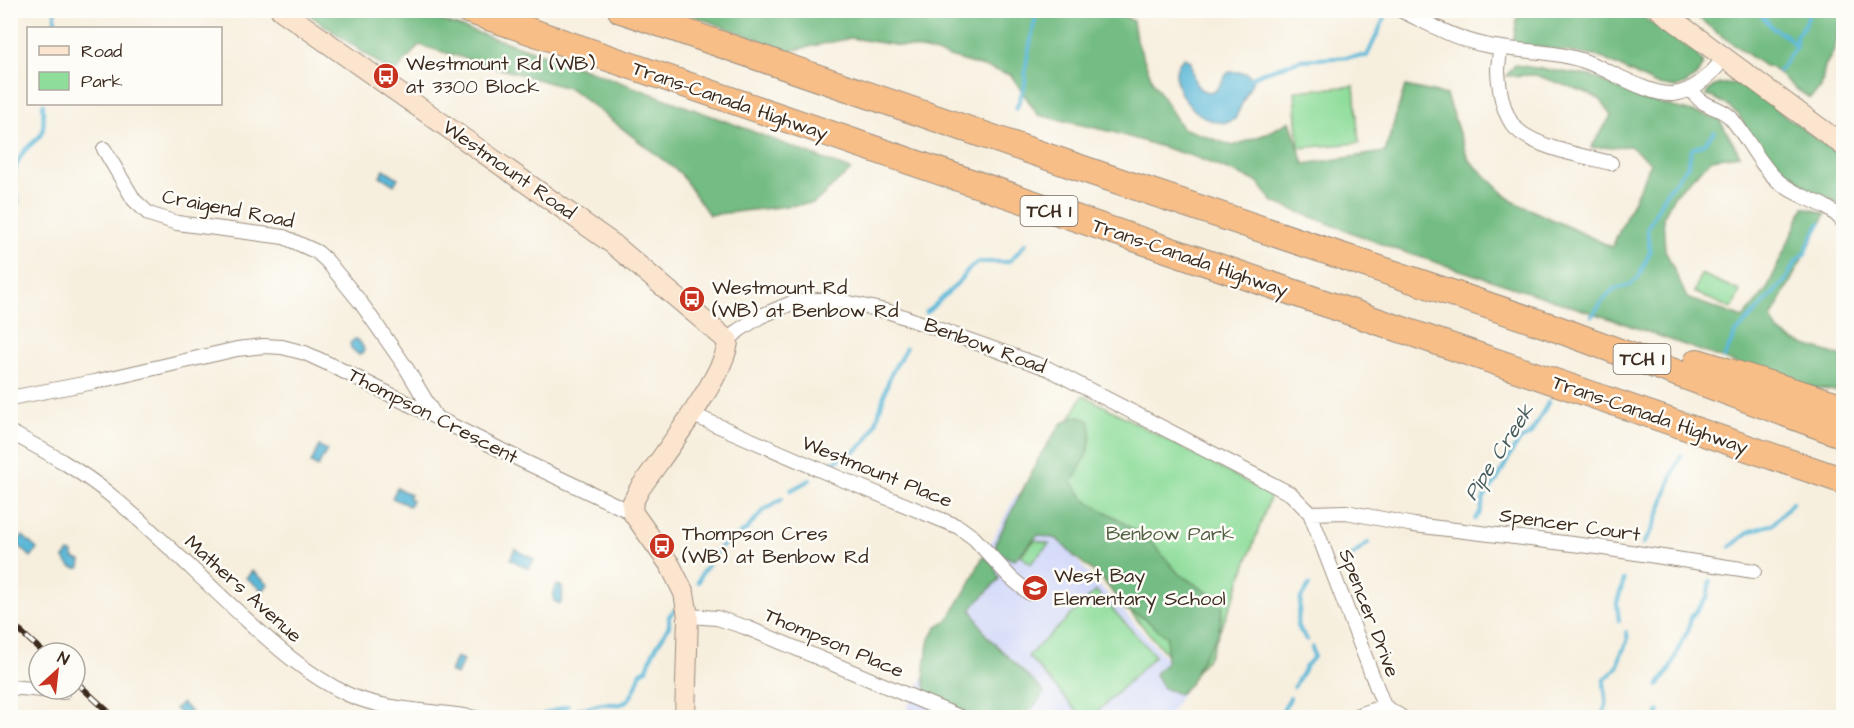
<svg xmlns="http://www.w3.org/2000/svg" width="1854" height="728" viewBox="0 0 1854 728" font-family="'Architects Daughter',sans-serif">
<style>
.built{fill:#d3d9f9}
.green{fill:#8fdd9b;stroke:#65845c;stroke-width:1.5}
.forest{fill:#73bc83;stroke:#577350;stroke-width:1.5}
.water{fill:#5ab8d8;stroke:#4a717b;stroke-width:1.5}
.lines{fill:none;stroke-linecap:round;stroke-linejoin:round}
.stream{stroke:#5ab8d8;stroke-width:4}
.street-casing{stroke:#998c7e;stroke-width:16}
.secondary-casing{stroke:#998c7e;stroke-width:22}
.highway-casing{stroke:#998c7e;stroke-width:28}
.street{stroke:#fff;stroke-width:14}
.secondary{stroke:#fce5cf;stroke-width:20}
.highway{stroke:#f7be88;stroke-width:26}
.rail-casing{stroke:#3b2a1e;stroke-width:6}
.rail{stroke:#fdfcf7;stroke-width:4;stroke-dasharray:11;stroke-linecap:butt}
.labels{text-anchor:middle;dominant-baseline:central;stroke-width:5;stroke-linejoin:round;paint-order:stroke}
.shield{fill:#fdfcf7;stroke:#75695f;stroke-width:1.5}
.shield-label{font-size:18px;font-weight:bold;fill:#3b2a1e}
.poi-label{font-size:20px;fill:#3b2a1e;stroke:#fdfcf7;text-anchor:start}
.street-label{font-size:20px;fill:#3b2a1e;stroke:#fdfcf7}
.park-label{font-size:20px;fill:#546044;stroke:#fdfcf7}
.water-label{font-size:21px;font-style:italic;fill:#465c5f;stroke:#fdfcf7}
</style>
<rect width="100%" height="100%" fill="#fdfcf7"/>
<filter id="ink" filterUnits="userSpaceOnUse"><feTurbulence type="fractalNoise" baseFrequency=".0167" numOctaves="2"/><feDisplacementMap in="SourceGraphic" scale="12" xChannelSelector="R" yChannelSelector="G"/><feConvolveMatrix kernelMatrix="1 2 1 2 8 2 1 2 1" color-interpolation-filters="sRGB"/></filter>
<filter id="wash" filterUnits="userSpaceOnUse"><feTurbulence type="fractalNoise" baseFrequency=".008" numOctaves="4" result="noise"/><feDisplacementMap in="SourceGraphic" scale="24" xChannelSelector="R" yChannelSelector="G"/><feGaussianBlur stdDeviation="1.35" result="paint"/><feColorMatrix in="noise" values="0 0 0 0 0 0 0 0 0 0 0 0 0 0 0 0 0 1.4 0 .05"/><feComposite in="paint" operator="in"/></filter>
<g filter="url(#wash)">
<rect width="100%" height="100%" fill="#f7efde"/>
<path class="built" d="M1016 494 1188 682 1169 717 902 718Z"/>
<path class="green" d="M1354 86 1359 143 1299 148 1295 91Z
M1701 274 1740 291 1732 309 1694 292Z
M1083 395 1271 495 1235 595 1209 656 1189 680 1028 493Z
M1035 540 1049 544 1030 564 1021 555Z
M1096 591 1155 656 1092 717H1082L1028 656Z"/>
<path class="forest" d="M304 11H412L563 61 736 125 851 170 814 203 709 215 680 173 571 89 419 45 394 74Z
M680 11H1115L1133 21 1136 39 1153 82 1182 128 1233 146 1266 134 1290 121 1304 164 1385 152 1405 86 1446 95 1468 159 1512 201 1612 247 1651 163 1630 146 1591 148 1611 116 1601 100 1585 92 1535 75 1506 76 1515 65 1591 76 1639 98 1719 119 1740 155 1712 159 1675 194 1663 218 1665 250 1687 298 1743 318 1767 289 1804 207 1826 214 1771 318 1778 331 1794 341 1843 357V392L1800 386 1617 321 1389 247 1273 202 1258 182 1195 157 1113 132 1038 115 1011 75 926 50 851 38 789 51Z
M1518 11H1634L1694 52 1702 61V66L1697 75 1685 84 1675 88 1654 84 1600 57 1513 43Z
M1690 11H1843V26L1839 32 1834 51 1825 66 1821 88 1810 98 1796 89 1772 68 1763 65 1716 32Z
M1740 83 1843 158V209L1838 203 1822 194 1803 192 1776 172 1752 139 1739 115 1724 103 1706 95C1713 81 1726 84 1740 83Z
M1076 416 1089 420C1096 441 1083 464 1072 482L1085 500 1118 519 1152 543 1179 574 1212 595 1223 606 1218 635 1203 657 1190 684 1179 694 1163 688 1155 674 1166 662 1167 637 1142 617 1124 609 1103 579 1075 557 1057 539 1038 535 1014 560 996 552V542L1041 454 1061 424Z
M983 556 993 563 999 579 971 609 986 635 1044 692C1040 698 1036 706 1030 710 1002 728 955 709 927 698L924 677 928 643 936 628 947 621 969 585Z"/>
<path class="water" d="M1184 58 1191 61C1192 76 1196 98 1216 90 1230 72 1221 70 1247 73L1253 80 1235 119C1206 137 1156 81 1184 58Z
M384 169 398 178 394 185 380 176Z
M355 339C360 341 363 345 364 351L359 355 351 348 350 343Z
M319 446 327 450 318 467 311 463Z
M397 488 410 494 408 498 412 500 409 506 392 498Z
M23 536 37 549 31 557 16 543Z
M515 549 534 559 529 569 510 559Z
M69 552 73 553V558L81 561 80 568C72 569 67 565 64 558Z
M252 571 268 584 263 591 246 578Z
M558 585 562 587C563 592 563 601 560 604L554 601C553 596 553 588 558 585Z
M456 657 463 660 457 675 450 672Z
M182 703 194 715 192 717H184L175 709Z"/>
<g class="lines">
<path class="stream" d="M1756 10 1774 29 1788 37 1795 46
M55 28V10
M1779 71 1796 46V36L1806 23 1810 10
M1252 78 1259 74 1301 60 1367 56 1385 17
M1016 109 1025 85 1026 64 1037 10
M10 213 18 201C11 182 12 165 26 149 32 143 39 139 42 132 45 123 43 113 43 104
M926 313 954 287 971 267 979 262H1006L1011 260 1026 243
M1592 316 1603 300 1614 289 1630 285 1638 278 1650 252 1647 229 1665 194 1687 167 1692 149 1705 143 1714 132
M1724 358 1735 334 1785 281 1797 260 1805 254 1809 243 1820 223
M829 463C881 447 874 419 890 377 894 366 902 358 906 348
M791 490 810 480
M1475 519 1480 513 1484 497 1497 480 1513 450 1520 440 1530 435 1549 401
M1643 544C1663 518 1665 484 1681 456
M1730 547 1751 531 1773 524 1793 502
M1348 559 1368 543
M698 582 702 573 720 547 746 530 764 510 782 499
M1619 621 1617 603 1624 580
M1307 640 1297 626 1301 598 1309 585
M1658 686 1670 669 1682 641 1688 631 1691 617 1707 598 1710 581
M1294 687 1306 666 1314 657 1312 647
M578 708C587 710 593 705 602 704 608 703 615 705 621 704 634 700 637 682 641 672L647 669 653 652 669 626V616L676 609
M539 716 568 706
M1279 718 1290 698
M1598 718C1612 706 1604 695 1604 680 1609 675 1615 672 1618 665 1620 660 1620 655 1623 650 1626 642 1630 641 1626 632
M1656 718 1659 711"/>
</g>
</g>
<g filter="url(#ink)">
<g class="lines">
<g class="street-casing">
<path id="street" d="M1400 10C1428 23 1455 39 1485 45 1517 52 1552 50 1584 61 1608 69 1649 96 1673 94 1694 92 1712 74 1724 58
M1500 48C1500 55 1498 64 1498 71 1499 88 1503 110 1512 124 1529 147 1584 156 1611 163
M1690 89C1694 93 1698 99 1703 102 1712 108 1723 109 1731 118 1748 138 1758 163 1778 181 1801 201 1826 199 1844 223
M104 149 134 200 149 214 177 223 284 237 317 252 327 261 361 303 405 366 435 416
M728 341 739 330 761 316 792 303 819 300 840 301 890 312 1047 368 1291 494 1310 513 1384 706 1403 718
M10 398 94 382 237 349 264 346 282 347 305 353 331 365 523 461 633 513
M691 414 839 478 959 527 974 538 1010 577 1029 593
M10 432C47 452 82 471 114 498 157 534 197 574 238 612 272 643 305 674 347 694 387 712 434 710 476 718
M1310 513 1346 512 1414 525 1597 547 1754 571
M688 616 717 618 745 627 962 718
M10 687 63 692
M1350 718 1384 706"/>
</g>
<g class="secondary-casing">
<path id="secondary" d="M281 10 613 244 728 341C727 373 659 460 639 490L632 504 633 513 670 565 684 593 688 616 685 718
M1660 10 1844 146"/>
</g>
<g class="highway-casing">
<path id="highway" d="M468 10 1844 481
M621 10 1092 172 1552 327 1844 435
M1697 362 1844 407"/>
</g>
<use href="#street" class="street"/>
<use href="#secondary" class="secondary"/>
<use href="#highway" class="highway"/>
<g class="rail-casing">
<path id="rail" d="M10 622 44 653
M75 681 115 718"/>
</g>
<use href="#rail" class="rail"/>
</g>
</g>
<defs>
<g id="bus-disc" transform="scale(1.35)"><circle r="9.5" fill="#c8321e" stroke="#fdfcf7"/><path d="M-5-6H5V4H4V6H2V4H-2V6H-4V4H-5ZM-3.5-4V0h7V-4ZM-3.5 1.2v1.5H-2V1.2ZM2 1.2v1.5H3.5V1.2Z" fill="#fff"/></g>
<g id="school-disc" transform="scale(1.35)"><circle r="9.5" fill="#c8321e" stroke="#fdfcf7"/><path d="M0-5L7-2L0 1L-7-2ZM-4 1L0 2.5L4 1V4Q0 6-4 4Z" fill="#fff"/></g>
</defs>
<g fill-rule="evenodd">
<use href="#bus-disc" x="386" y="76"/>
<use href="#bus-disc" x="692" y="299"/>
<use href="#bus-disc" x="662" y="546"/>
<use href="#school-disc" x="1035" y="588"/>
</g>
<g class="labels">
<g class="shield">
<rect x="1020.5" y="196" width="57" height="30" rx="4.5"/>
<rect x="1613.5" y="344" width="57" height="30" rx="4.5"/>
</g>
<g class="shield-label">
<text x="1049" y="211">TCH 1</text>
<text x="1642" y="359">TCH 1</text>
</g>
<g class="poi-label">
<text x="406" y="64">Westmount Rd (WB)<tspan x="406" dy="23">at 3300 Block</tspan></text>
<text x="712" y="288">Westmount Rd<tspan x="712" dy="23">(WB) at Benbow Rd</tspan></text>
<text x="682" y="534">Thompson Cres<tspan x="682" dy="23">(WB) at Benbow Rd</tspan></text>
<text x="1054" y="576">West Bay<tspan x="1054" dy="23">Elementary School</tspan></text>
</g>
<g class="street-label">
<text transform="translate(730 101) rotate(19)">Trans-Canada Highway</text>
<text transform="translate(509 170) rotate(35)">Westmount Road</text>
<text transform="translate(228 209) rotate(11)">Craigend Road</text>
<text transform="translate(1190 258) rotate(19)">Trans-Canada Highway</text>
<text transform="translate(985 346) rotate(20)">Benbow Road</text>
<text transform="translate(1650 415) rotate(19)">Trans-Canada Highway</text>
<text transform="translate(433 416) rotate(27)">Thompson Crescent</text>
<text transform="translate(877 472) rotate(22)">Westmount Place</text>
<text transform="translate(1570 525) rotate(8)">Spencer Court</text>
<text transform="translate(243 589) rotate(42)">Mathers Avenue</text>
<text transform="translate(1369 613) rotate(69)">Spencer Drive</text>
<text transform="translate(834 643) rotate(23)">Thompson Place</text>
</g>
<g class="park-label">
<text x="1170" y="534">Benbow Park</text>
</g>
<g class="water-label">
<text transform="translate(1499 452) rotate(-57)">Pipe Creek</text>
</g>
</g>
<rect width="1854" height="728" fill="none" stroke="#fdfcf7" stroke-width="36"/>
<rect x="27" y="27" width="195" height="78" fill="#fdfcf7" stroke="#afa8a0" stroke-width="1.5"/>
<rect x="39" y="46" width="30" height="9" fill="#fce5cf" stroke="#afa8a0" stroke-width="1.5"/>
<text x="81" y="57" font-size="18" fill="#3b2a1e">Road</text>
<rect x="39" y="72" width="30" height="18" fill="#8fdd9b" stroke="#afa8a0" stroke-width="1.5"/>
<text x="81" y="87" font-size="18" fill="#3b2a1e">Park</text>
<g transform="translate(57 671) rotate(27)"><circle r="28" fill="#fdfcf7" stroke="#afa8a0" stroke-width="1.5"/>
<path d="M0-4.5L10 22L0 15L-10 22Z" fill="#c8321e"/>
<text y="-9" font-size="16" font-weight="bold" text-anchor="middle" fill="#3b2a1e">N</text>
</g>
</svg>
